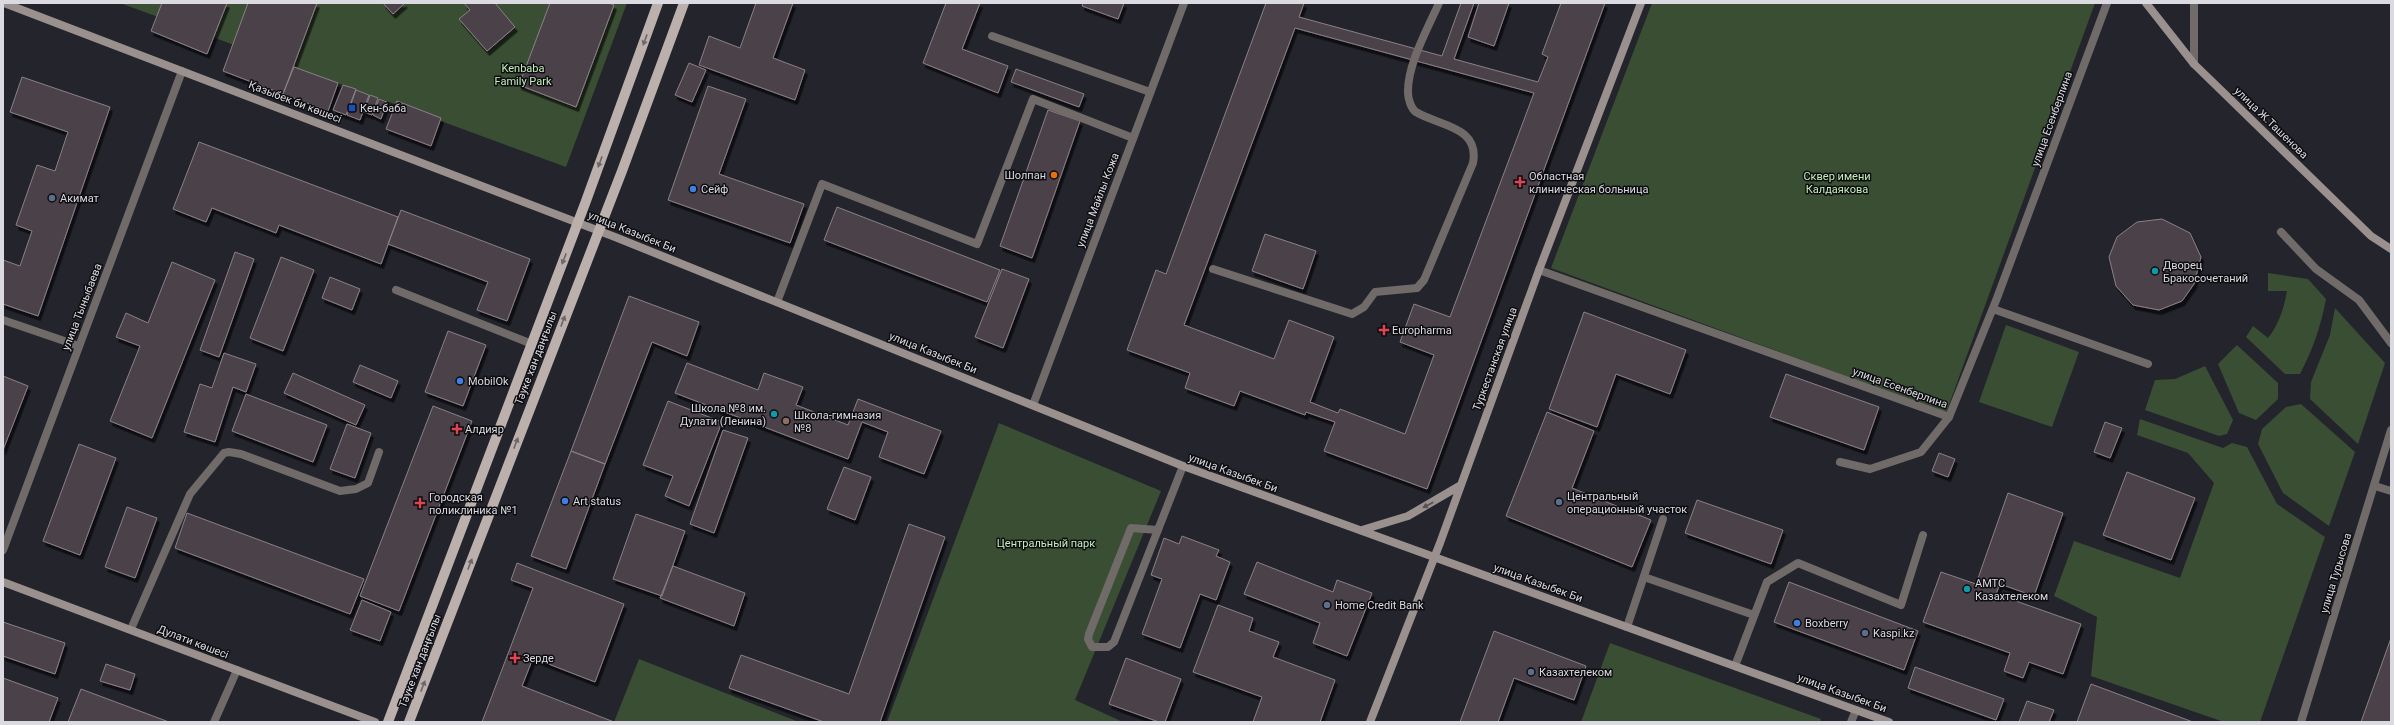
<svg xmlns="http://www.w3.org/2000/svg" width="2394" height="725" viewBox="0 0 2394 725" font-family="Roboto,sans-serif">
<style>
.green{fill:#3a4e34}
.building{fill:#4b4249;stroke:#8a8087;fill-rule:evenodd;filter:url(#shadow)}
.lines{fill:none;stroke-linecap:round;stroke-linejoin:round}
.lane{stroke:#706a69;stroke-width:8}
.street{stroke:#706a69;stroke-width:8}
.secondary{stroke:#9a918f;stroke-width:8}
.primary{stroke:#bcb0ad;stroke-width:10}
.oneway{fill:#6d6767}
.oneway2{fill:#544f50}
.transit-dot{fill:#1a4fb4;stroke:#0d0d11;stroke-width:1.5}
.food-dot{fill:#e8710a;stroke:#0d0d11;stroke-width:1.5}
.health-dot{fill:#e0444e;stroke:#0d0d11;stroke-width:1.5}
.shop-dot{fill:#3f7fe0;stroke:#0d0d11;stroke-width:1.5}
.service-dot{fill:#5c6f8a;stroke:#0d0d11;stroke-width:1.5}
.culture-dot{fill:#0f9aa8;stroke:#0d0d11;stroke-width:1.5}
.education-dot{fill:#8d6e63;stroke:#0d0d11;stroke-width:1.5}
.labels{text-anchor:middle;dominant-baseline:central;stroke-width:3;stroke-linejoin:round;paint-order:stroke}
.park-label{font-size:11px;fill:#c4eeb8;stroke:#0d0d11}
.street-label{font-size:11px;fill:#dadae0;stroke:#0d0d11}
.poi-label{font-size:11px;fill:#dadae0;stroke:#0d0d11;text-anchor:start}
</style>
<defs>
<filter id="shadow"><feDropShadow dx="2.5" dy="4.5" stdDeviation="0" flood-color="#0009"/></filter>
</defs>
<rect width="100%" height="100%" fill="#23242c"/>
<path class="green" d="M120 3H627L566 167Z
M1652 3H2095L1946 413 1551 268Z
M2268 273 2308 279 2326 299C2321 326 2313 349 2300 374H2285L2246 337 2253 326 2268 338C2279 324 2284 308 2287 291H2268Z
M2335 308 2385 363 2358 444 2310 399 2311 382 2330 335Z
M2006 325 2079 352 2052 427 1979 402Z
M2237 345 2278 383V399L2256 420 2239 413 2218 364Z
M2205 366 2233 420 2227 434 2219 436 2145 410 2155 380 2175 379Z
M2301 404 2355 452 2329 526 2283 493 2258 444 2262 429 2286 407Z
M2140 419 2223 448 2232 443 2247 447 2277 504 2325 537 2260 722H2224L2091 676 2097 617 2054 596 2074 541 2180 578 2214 483 2188 453 2137 435Z
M999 423 1161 491 1075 700 1123 722H887Z
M1610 643 1821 719 1820 722H1581Z
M639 659 799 722H614Z"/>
<path class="building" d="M162 3H227L207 54 151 31Z
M248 3H317L283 94 223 71Z
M383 3H405L393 14Z
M464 3H495L515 27 487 51 459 19 470 10Z
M550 3H609L614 5 576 107 519 85Z
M756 3H793L773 58 805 70 795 100 699 65 709 36 740 48Z
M946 3H980L962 49 1008 66 998 93 923 63Z
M1083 3H1124L1118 19 1082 6Z
M1266 3H1304L1299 17 1442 56 1461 3H1474L1454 59 1538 82 1548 57 1542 54 1561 3H1605L1427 489 1324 451 1335 422 1306 412 1305 415 1240 391 1234 406 1185 388 1190 373 1127 350 1156 270 1166 274ZM1295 28 1534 93 1450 317 1414 304 1400 342 1434 355 1405 434 1340 409 1338 413 1310 402 1334 337 1289 320 1274 359 1184 325Z
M1479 3H1509L1494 46 1468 37Z
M689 63 706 70 692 102 675 95Z
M294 67 338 83 328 111 283 94Z
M1016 69 1084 94 1079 107 1011 82Z
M22 77 110 107 38 316 3 304V260L20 266 32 231 16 225 37 165 55 171 68 132 10 112Z
M343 85 356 89 346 115 333 110Z
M708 86 746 99 719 174 804 204 790 243 668 200Z
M356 90 369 95 360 120 347 115Z
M370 95 378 98 372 115 364 112Z
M379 99 387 102 381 119 373 115Z
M397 101 441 118 431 146 386 129Z
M1048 110 1080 121 1032 258 1000 246Z
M199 142 398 217 381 264 279 225 276 233 212 208 206 222 173 209Z
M837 207 1000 270 987 302 824 240Z
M401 210 530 259 507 321 477 310 488 282 388 244Z
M2162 219 2190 233 2201 257 2194 284 2182 301 2159 310 2133 305 2116 286 2109 257 2117 237 2137 222Z
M1265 234 1316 251 1303 289 1252 271Z
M235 252 254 259 219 357 200 350Z
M281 257 314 270 283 351 250 338Z
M172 262 215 280 152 438 110 421 140 346 116 337 126 313 148 323Z
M1002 269 1029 279 1003 348 975 337Z
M330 277 360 289 352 310 322 298Z
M629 296 699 322 687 356 652 342 605 464 571 451Z
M1584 312 1686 350 1670 394 1616 374 1597 427 1549 409Z
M448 331 486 345 463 406 425 392Z
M224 353 256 364 246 392 233 387 215 442 184 432 200 384 212 388Z
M687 363 758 390 764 373 803 387 796 405 848 425 858 399 941 431 924 474 879 457 888 432 862 422 848 459 675 393Z
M360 365 398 381 391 398 353 382Z
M293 373 365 405 356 425 284 393Z
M1786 374 1879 407 1864 450 1770 417Z
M3 376 28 386 3 450Z
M246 394 327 425 313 462 232 431Z
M668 401 722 422 689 506 665 496 673 476 643 465Z
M433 406 472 421 399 611 360 596Z
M1547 412 1594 431 1572 488 1651 520 1632 567 1506 516Z
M2105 422 2122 428 2110 458 2094 452Z
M347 424 371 433 355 478 330 469Z
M723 430 748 438 714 533 690 524Z
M79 444 116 458 80 555 43 541Z
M571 451 605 464 566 569 531 556Z
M1939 453 1955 459 1948 477 1932 471Z
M844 467 871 477 855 520 827 509Z
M2127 472 2195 498 2171 560 2103 535Z
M2008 493 2063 513 2034 596 2000 584 1996 594 2081 624 2063 674 2029 662 2023 678 2004 671 2010 653 1923 622 1941 572 1976 584Z
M1697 500 1783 530 1771 564 1685 533Z
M127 507 157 518 135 578 105 567Z
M187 513 364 579 350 614 175 548Z
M636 514 685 531 662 596 613 579Z
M909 524 945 537 880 722H824L729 688 741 655 849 694Z
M1182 536 1219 550 1216 556 1230 562 1216 600 1200 594 1180 648 1142 634 1162 579 1151 575 1164 538 1179 544Z
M1257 562 1333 592 1337 580 1372 593 1347 656 1313 643 1320 623 1244 594Z
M517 563 624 604 595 682 533 658 522 686 614 722H482L533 588 511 580Z
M673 566 745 593 734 626 660 598Z
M1789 582 1918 631 1904 670 1774 622Z
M362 600 391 612 380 641 350 630Z
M1218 605 1253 618 1249 631 1279 642 1273 657 1335 680 1320 722H1253L1262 697 1193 672Z
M3 622 65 643 55 674 3 656Z
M1494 631 1586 666 1574 700 1514 678 1498 722H1460Z
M2391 638V722H2361Z
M1126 658 1181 679 1165 722H1159L1109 704Z
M106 664 135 674 130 690 100 681Z
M1915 667 2004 699 1996 720 1908 688Z
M3 678 58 698 49 722H3Z
M2091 684 2193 722H2077Z
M81 689 169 722H68Z
M2027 701 2054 710 2049 722H2019Z"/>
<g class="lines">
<path class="lane" d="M992 36 1150 92
M2194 64V3
M396 290 532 344
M777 302 822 184 977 244 1033 99 1133 138
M1993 309 2148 364
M3 320 79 346
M1840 462 1870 469 1921 452 1949 417
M2375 486 2391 491
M1158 530 1131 528 1089 634 1088 639 1092 647H1108L1114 642 1183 466
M1644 577 1754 615
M1627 627 1663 519
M1735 666 1767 582 1798 563 1901 605 1923 535"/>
<path class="street" d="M2281 232 2316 269 2359 300 2391 343
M1213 269 1352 314 1364 307 1375 292 1417 288 1424 280 1473 163C1480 126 1439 126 1416 112 1411 109 1408 98 1408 93 1407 65 1428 28 1439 3
M1539 270 1949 417 1997 298 2107 3
M1033 405 1184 3
M3 550 182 71
M131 629 190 494 224 453 229 452 241 454 340 491 356 489 368 483 379 452
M214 722 237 670
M1851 722 1856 710
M2301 722 2391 430"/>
<path class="secondary" d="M4 3 615 237 1183 466 1889 722
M2146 3 2194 64 2371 236 2391 249
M1362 530 1408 516 1461 485
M3 582 375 722
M1370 722 1440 543 1539 270 1641 3"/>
<path class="primary" d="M388 722 586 201 658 3
M409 722 622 171 684 3"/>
</g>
<defs><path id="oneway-solid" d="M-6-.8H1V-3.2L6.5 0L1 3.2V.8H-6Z"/></defs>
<g class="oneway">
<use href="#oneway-solid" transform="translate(645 40) rotate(110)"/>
<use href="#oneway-solid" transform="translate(600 162) rotate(110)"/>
<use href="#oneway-solid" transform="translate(564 259) rotate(111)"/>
<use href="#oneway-solid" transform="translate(563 321) rotate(-69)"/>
<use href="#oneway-solid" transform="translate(516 443) rotate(-69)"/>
<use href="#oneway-solid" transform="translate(470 564) rotate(-69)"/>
<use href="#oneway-solid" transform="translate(423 686) rotate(-69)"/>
</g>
<use class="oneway2" href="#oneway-solid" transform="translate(1428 505) rotate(152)"/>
<rect class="transit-dot" x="348" y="104" width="8" height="8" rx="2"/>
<circle class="food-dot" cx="1054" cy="175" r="4"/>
<g class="health-dot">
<path d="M1518 176h4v4h4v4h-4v4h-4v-4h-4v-4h4z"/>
<path d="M1382 324h4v4h4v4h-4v4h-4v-4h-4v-4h4z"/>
<path d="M455 423h4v4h4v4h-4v4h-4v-4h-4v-4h4z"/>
<path d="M418 497h4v4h4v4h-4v4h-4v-4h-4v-4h4z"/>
<path d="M513 652h4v4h4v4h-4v4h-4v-4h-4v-4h4z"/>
</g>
<g class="shop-dot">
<circle cx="693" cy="189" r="4"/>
<circle cx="460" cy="381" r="4"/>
<circle cx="565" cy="501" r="4"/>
<circle cx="1797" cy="623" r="4"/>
</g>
<g class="service-dot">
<circle cx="52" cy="198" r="4"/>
<circle cx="1559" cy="502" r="4"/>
<circle cx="1327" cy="605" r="4"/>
<circle cx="1865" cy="633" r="4"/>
<circle cx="1531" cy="672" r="4"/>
</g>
<g class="culture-dot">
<circle cx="2155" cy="271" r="4"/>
<circle cx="774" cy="414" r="4"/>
<circle cx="1967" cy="589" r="4"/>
</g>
<circle class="education-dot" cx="786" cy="421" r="4"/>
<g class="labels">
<g class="park-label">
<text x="523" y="68">Kenbaba<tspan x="523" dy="13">Family Park</tspan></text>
<text x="1837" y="176">Сквер имени<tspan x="1837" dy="13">Калдаякова</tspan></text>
<text x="1046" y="543">Центральный парк</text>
</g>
<g class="street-label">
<text transform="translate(295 102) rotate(21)">Қазыбек би көшесі</text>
<text transform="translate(2052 119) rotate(-70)">улица Есенберлина</text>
<text transform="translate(2271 123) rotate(44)">улица Ж.Ташенова</text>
<text transform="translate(1098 200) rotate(-69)">улица Майлы Кожа</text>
<text transform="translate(632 232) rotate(22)">улица Казыбек Би</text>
<text transform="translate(82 307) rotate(-69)">улица Тыныбаева</text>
<text transform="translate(933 353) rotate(22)">улица Казыбек Би</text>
<text transform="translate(536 358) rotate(-69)">Тәуке хан даңғылы</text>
<text transform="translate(1495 359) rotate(-70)">Туркестанская улица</text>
<text transform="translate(1900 388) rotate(20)">улица Есенберлина</text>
<text transform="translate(1233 473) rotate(20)">улица Казыбек Би</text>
<text transform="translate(2336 573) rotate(-73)">улица Турысова</text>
<text transform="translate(1538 583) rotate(20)">улица Казыбек Би</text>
<text transform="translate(193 642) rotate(21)">Дулати көшесі</text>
<text transform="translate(420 661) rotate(-69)">Тәуке хан даңғылы</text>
<text transform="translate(1842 693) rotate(20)">улица Казыбек Би</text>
</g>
<g class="poi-label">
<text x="360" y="108">Кен-баба</text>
<text x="1046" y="175" text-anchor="end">Шолпан</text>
<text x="1529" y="176">Областная<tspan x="1529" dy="13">клиническая больница</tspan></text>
<text x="701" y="189">Сейф</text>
<text x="60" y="198">Акимат</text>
<text x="2163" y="265">Дворец<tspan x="2163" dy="13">Бракосочетаний</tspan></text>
<text x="1392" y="330">Europharma</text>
<text x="468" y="381">MobilOk</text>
<text x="766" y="408" text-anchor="end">Школа №8 им.<tspan x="766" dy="13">Дулати (Ленина)</tspan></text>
<text x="794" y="415">Школа-гимназия<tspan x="794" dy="13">№8</tspan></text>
<text x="465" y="429">Алдияр</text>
<text x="1567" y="496">Центральный<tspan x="1567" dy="13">операционный участок</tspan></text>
<text x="429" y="497">Городская<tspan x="429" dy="13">поликлиника №1</tspan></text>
<text x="573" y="501">Art status</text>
<text x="1975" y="583">АМТС<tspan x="1975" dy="13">Казахтелеком</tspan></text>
<text x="1335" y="605">Home Credit Bank</text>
<text x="1805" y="623">Boxberry</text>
<text x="1873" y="633">Kaspi.kz</text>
<text x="523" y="658">Зерде</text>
<text x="1539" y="672">Казахтелеком</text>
</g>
</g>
<rect width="2394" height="725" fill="none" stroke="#dadae0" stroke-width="8"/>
</svg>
